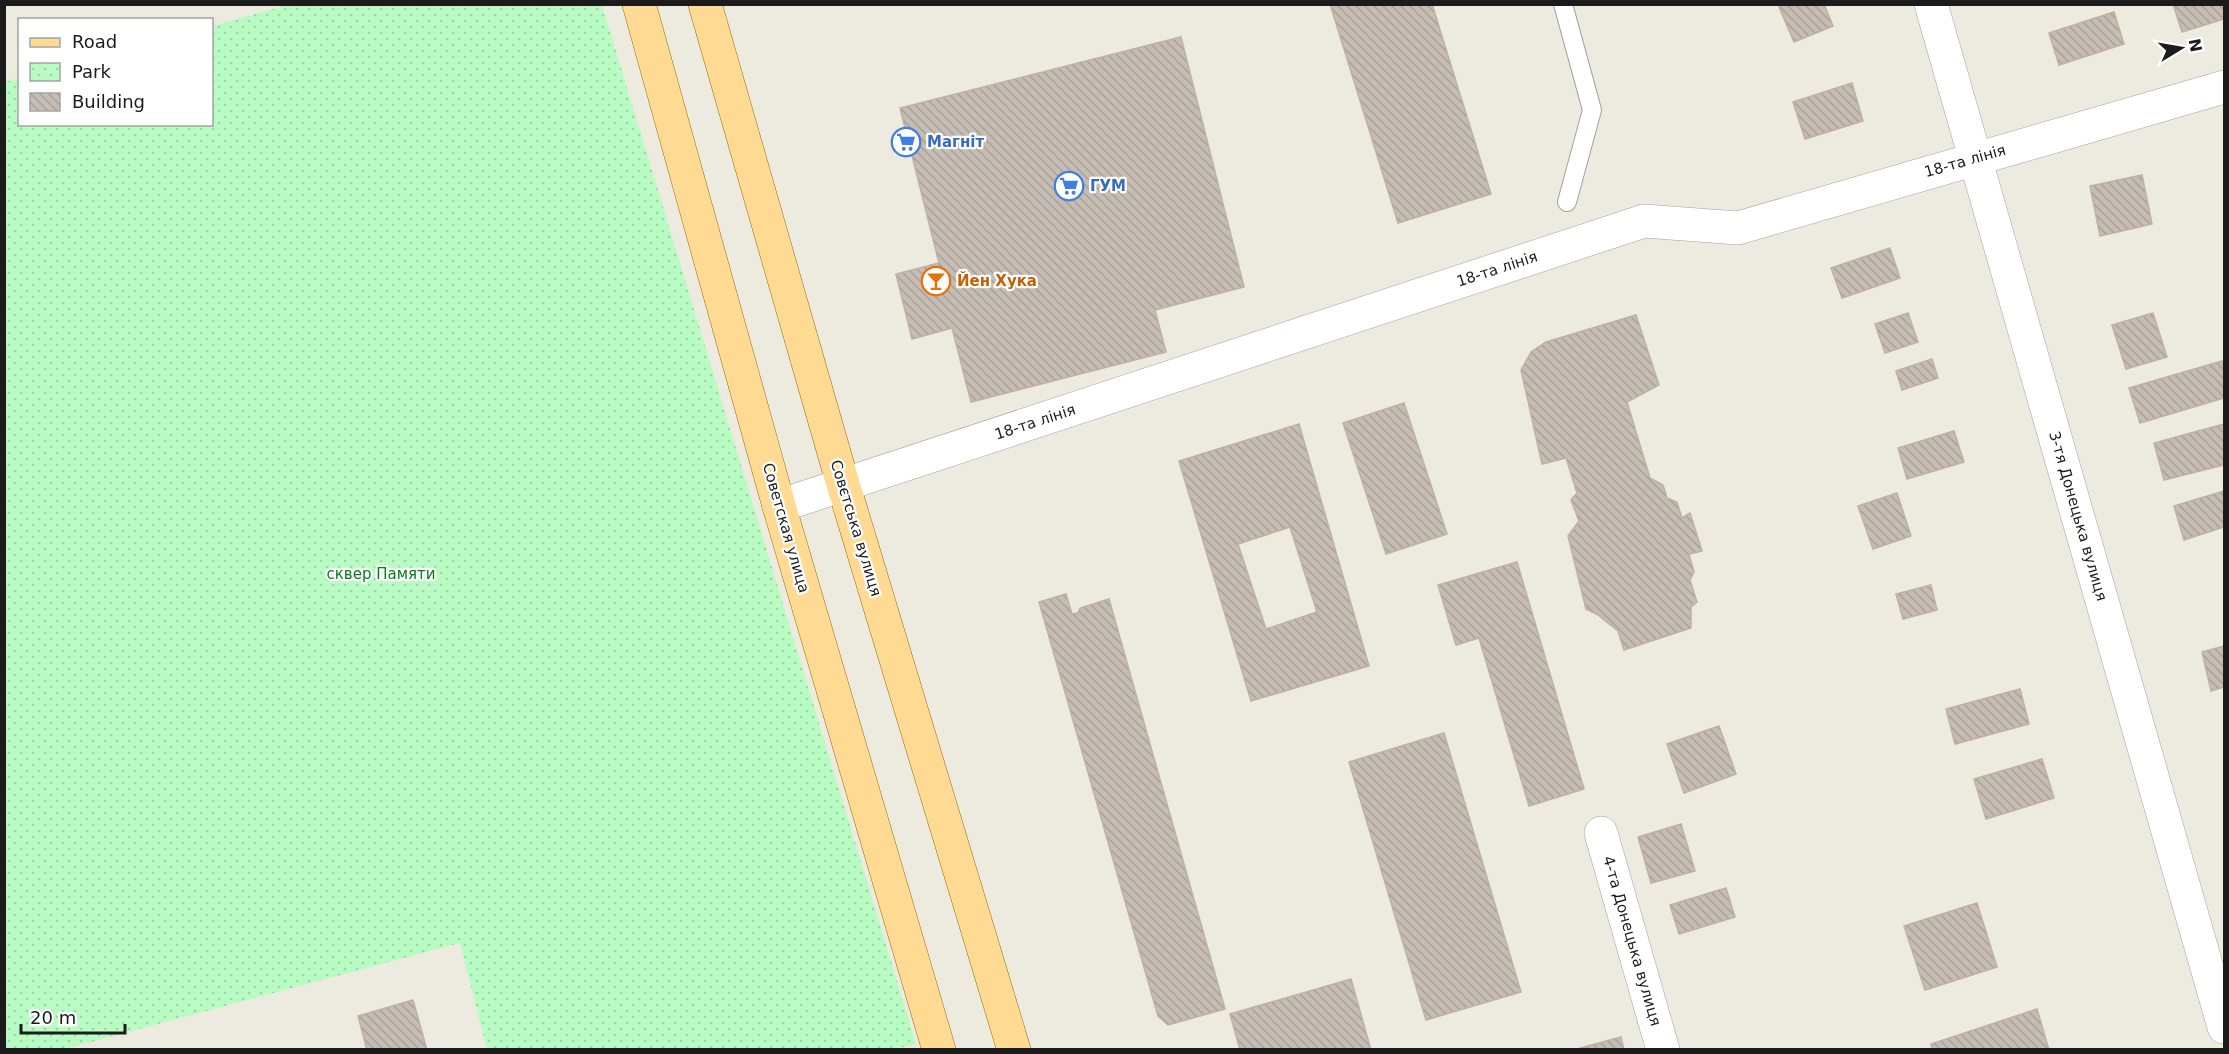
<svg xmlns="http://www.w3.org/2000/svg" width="2229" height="1054" viewBox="0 0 2229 1054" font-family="'DejaVu Sans',sans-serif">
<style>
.park{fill:url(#park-dots)}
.building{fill:url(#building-back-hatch);stroke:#bfb1a1;stroke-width:1.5;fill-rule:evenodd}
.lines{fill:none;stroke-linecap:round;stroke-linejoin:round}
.service-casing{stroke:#a2a2a2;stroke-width:20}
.minor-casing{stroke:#a2a2a2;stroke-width:34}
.primary-casing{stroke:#916f00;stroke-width:34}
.service{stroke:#fff;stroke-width:18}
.minor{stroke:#fff;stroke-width:33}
.primary{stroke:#ffda92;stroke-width:33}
.labels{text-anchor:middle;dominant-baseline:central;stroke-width:4.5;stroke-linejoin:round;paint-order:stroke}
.shop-label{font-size:15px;font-weight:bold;fill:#366cbe;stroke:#fff;text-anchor:start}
.street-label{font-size:15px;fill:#1b1b1b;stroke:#fff}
.food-label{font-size:15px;font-weight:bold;fill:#c56008;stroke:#fff;text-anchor:start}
.park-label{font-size:15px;fill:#067b1b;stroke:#fff}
</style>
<defs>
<pattern id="park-dots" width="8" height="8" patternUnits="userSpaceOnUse" patternTransform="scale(1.5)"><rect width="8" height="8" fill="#b8fcc3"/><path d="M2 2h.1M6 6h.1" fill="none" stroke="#9ed7a7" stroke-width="1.8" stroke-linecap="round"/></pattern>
<pattern id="building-back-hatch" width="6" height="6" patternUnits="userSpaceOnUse" patternTransform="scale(1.5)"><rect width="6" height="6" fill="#c5bcb3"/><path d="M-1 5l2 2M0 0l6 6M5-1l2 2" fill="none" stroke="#a9a199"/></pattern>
</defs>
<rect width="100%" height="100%" fill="#edeadf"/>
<path class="park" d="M291 4 602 5 916 1044 891 1050 487 1049 460 943 65 1049H5V82L19 78 20 124H212V26Z"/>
<path class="building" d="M1330 4H1432L1491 194 1398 223Z
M1786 4H1824L1833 26 1794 42 1779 7Z
M2173 4H2224V19L2182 32Z
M2114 12 2124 44 2059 65 2049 33Z
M1181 37 1244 287 1155 310 1166 352 971 402 952 328 912 339 896 274 939 263 900 108Z
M1852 83 1863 121 1805 139 1793 102Z
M2142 175 2152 224 2100 236 2090 186Z
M1890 248 1900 278 1842 298 1831 268Z
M1908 313 1918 342 1885 353 1875 324Z
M2153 313 2167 357 2126 369 2112 325Z
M1636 315 1659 385 1627 402 1650 478 1663 485 1667 498 1677 502 1682 518 1690 513 1702 551 1689 554 1694 572 1690 580 1697 602 1691 607V628L1624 650 1618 631 1598 615 1586 609 1568 536 1579 521 1571 500 1577 493 1566 458 1542 464 1521 370 1531 352 1546 342Z
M1932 359 1938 378 1902 390 1896 371Z
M2222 361 2224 371V398L2140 423 2129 388Z
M1404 403 1447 534 1386 554 1343 423Z
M1299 424 1369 666 1251 701 1179 461ZM1290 527 1317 612 1266 629 1238 544Z
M2224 424V465L2164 480 2154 443Z
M1954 431 1964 462 1907 479 1898 448Z
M2224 491V527L2184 540 2174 506Z
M1897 493 1911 536 1873 549 1858 506Z
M1517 562 1584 789 1529 806 1479 638 1456 645 1438 585Z
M1931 585 1937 610 1903 619 1896 594Z
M1066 594 1072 614 1078 613 1080 608 1109 599 1225 1009 1168 1025 1158 1016 1039 602Z
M2224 646V687L2211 691 2202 652Z
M2020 689 2029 724 1955 744 1946 709Z
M1719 726 1736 774 1684 793 1667 744Z
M1444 733 1521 992 1426 1020 1349 762Z
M2042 759 2054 798 1986 819 1974 779Z
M1681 824 1695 871 1651 883 1638 837Z
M1726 888 1735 917 1679 934 1670 905Z
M1977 903 1997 967 1925 990 1904 926Z
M1351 979 1371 1050H1240L1230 1014Z
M413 1000 427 1050H367L358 1016Z
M2037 1009 2049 1050H1932L1931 1044Z
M1621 1037 1624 1050H1573Z"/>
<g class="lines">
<g class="service-casing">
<path id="service" d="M1563 4 1592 110 1567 202"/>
</g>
<g class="minor-casing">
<path id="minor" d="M1931 4 2224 1027
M779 506 1644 221 1738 228 2224 87
M1601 833 1663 1050"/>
</g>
<g class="primary-casing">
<path id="primary" d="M639 4 779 506 939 1050
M705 4 843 484 1014 1050"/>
</g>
<use href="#service" class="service"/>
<use href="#minor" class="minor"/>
<use href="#primary" class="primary"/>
</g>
<defs>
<g id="supermarket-ring" transform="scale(1.5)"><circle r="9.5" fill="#fff" stroke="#3f7fe0" stroke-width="1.5"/><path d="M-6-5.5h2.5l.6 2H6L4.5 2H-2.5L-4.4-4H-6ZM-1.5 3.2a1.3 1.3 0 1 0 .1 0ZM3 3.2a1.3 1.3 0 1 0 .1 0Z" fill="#3f7fe0"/></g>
<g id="bar-ring" transform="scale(1.5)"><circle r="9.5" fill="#fff" stroke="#e8710a" stroke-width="1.5"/><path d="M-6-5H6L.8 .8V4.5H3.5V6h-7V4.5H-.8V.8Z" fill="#e8710a"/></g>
</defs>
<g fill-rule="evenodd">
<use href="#supermarket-ring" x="906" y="142"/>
<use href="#supermarket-ring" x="1069" y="186"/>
<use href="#bar-ring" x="936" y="281"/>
</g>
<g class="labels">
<g class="shop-label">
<text x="927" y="142">Магніт</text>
<text x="1090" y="186">ГУМ</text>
</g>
<g class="street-label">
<text transform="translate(1965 161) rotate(-16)">18-та лінія</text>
<text transform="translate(1497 269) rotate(-18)">18-та лінія</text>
<text transform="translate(1035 422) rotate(-18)">18-та лінія</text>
<text transform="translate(2078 516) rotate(74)">3-тя Донецька вулиця</text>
<text transform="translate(786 528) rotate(74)">Советская улица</text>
<text transform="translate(856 528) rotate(73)">Совєтська вулиця</text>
<text transform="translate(1632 941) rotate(74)">4-та Донецька вулиця</text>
</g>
<g class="food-label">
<text x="957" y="281">Йен Хука</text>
</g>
<g class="park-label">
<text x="381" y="574">сквер Памяти</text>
</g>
</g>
<rect width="2229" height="1054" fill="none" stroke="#1b1b1b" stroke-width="12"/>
<rect x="18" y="18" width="195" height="108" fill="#ffffff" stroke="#a4a4a4" stroke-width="1.5"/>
<rect x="30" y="38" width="30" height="9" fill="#ffda92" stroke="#a4a4a4" stroke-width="1.5"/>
<text x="72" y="48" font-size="18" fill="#1b1b1b">Road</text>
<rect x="30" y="63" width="30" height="18" fill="url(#park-dots)" stroke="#a4a4a4" stroke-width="1.5"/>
<text x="72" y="78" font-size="18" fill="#1b1b1b">Park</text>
<rect x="30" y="93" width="30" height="18" fill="url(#building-back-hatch)" stroke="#a4a4a4" stroke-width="1.5"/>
<text x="72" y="108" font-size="18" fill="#1b1b1b">Building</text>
<g transform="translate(2181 48) rotate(79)" stroke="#ffffff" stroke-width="4.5" paint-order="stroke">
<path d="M0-4.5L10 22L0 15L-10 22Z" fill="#1b1b1b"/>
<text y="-9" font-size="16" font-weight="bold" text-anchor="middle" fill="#1b1b1b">N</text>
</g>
<path d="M21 1024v9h104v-9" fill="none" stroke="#1b1b1b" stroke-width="3"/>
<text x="30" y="1024" font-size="18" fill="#1b1b1b" stroke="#ffffff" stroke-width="4.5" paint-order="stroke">20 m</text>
</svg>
